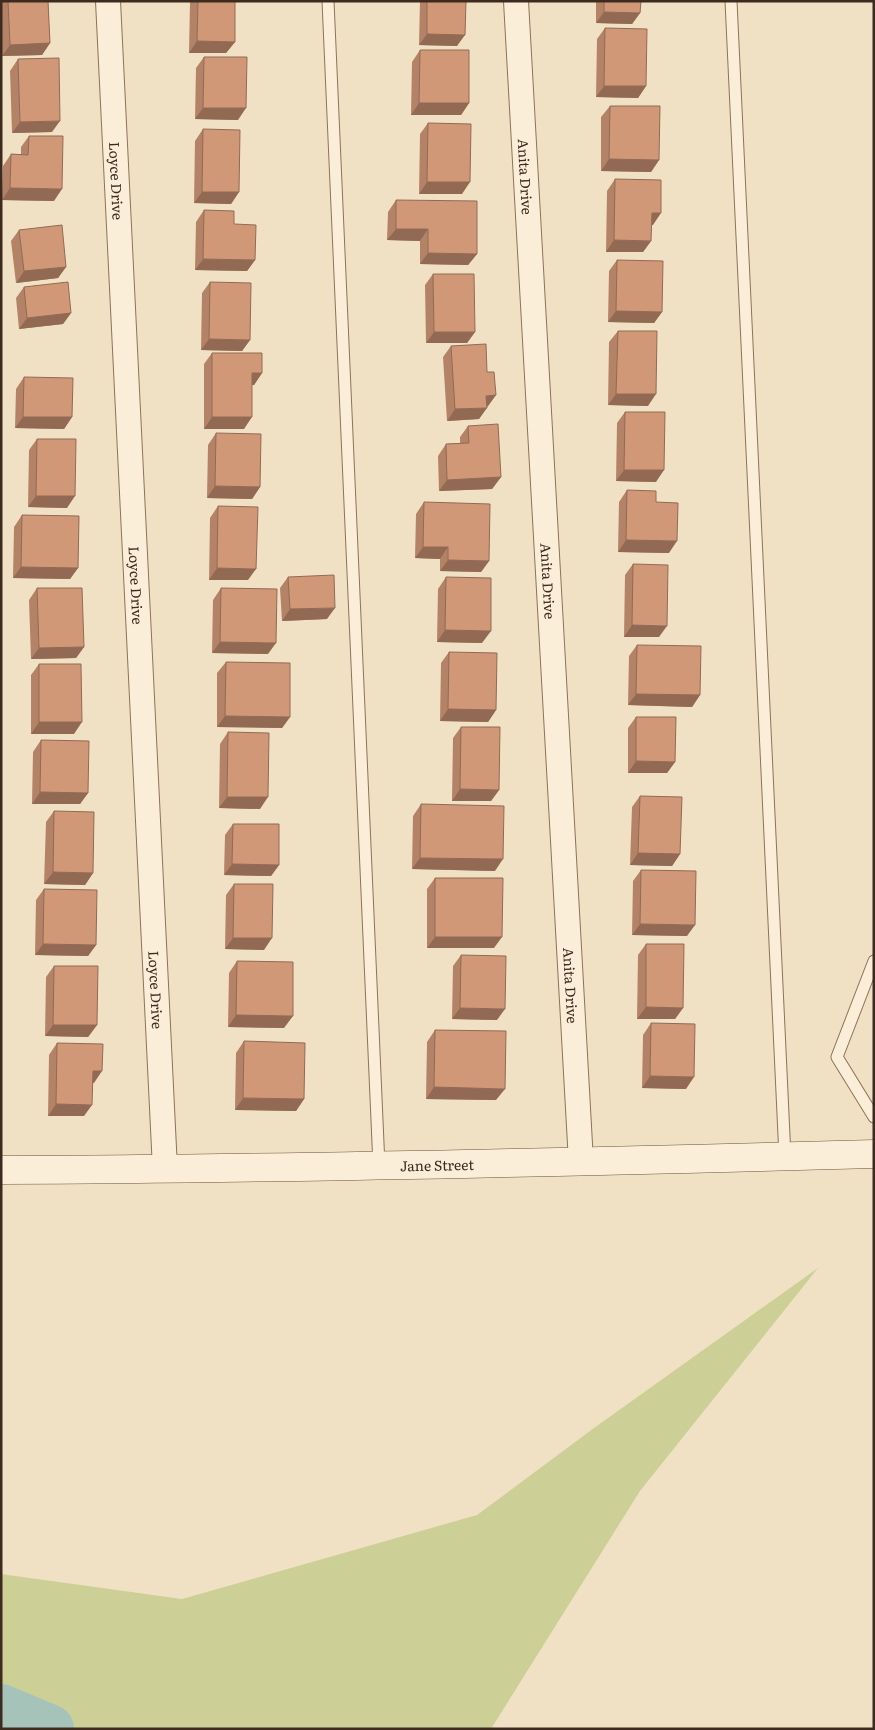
<svg xmlns="http://www.w3.org/2000/svg" width="875" height="1730" viewBox="0 0 875 1730" font-family="Literata,serif">
<style>
.green{fill:#ccd097}
.lines{fill:none;stroke-linecap:round;stroke-linejoin:round}
.river{stroke:#a6c3b9;stroke-width:50}
.lane-casing{stroke:#8c7259;stroke-width:13}
.street-casing{stroke:#8c7259;stroke-width:26}
.secondary-casing{stroke:#6e533c;stroke-width:29}
.lane{stroke:#fbeed8;stroke-width:11}
.street{stroke:#fbeed8;stroke-width:24}
.secondary{stroke:#fbeed8;stroke-width:28}
.wall{fill:#b48367}
.shaded-wall{fill:#926a54}
.building{fill:#d19878;stroke:#926a54}
.labels{text-anchor:middle;dominant-baseline:central;stroke-width:4;stroke-linejoin:round;paint-order:stroke}
.street-label{font-size:14px;fill:#3c2b1e;stroke:#f8ebd4}
</style>
<rect width="100%" height="100%" fill="#f1e1c4"/>
<path class="green" d="M818 1268 640 1491 491 1729H1V1574L182 1599 477 1515 594 1428Z"/>
<g class="lines">
<path class="river" d="M1 1709 49 1729"/>
<g class="lane-casing">
<path id="lane" d="M328 1 379 1166
M731 1 785 1157
M874 961 837 1057 874 1117"/>
</g>
<g class="street-casing">
<g id="street">
<path id="s1" d="M108 1 165 1169"/>
<path id="s2" d="M516 1 581 1162"/>
</g>
</g>
<g class="secondary-casing">
<g id="secondary">
<path id="s3" d="M1 1170C292 1169 583 1162 874 1154"/>
</g>
</g>
<use href="#lane" class="lane"/>
<use href="#street" class="street"/>
<use href="#secondary" class="secondary"/>
</g>
<path class="wall" d="M1 1H48L50 43 42 55 2 56Z
M190 1H235V42L226 53H189Z
M420 1H466L457 46 419 45Z
M596 1H641L640 13 632 24 596 23Z
M605 28 646 86 638 98 596 97 597 39Z
M420 50 469 103 461 115H411L412 62Z
M204 57 238 120 195 119 196 68Z
M18 59 52 132 12 133 10 71Z
M610 106 659 160 651 172 601 171V117Z
M428 123 462 194H419L420 134Z
M203 129 239 192 231 204 194 203 195 141Z
M29 136 54 201 2 200 3 166 11 154H21V147Z
M615 179 653 225H651V241L643 252H606L607 191Z
M396 200 477 254 468 265 420 264V241L387 240 388 212Z
M204 210 234 224 255 260 247 271 195 270 196 222Z
M19 230 66 267 58 278 16 283 11 241Z
M617 260 662 312 654 323 608 322 609 271Z
M433 274 475 332 467 343H426L425 285Z
M210 282 250 340 242 351 201 350 202 293Z
M24 287 71 313 63 324 19 329 16 298Z
M618 331 648 406 608 405 609 342Z
M451 346 487 372 496 395 488 406 487 407 479 419 447 421 443 357Z
M212 353 262 373 254 385H252L244 429H204V364Z
M24 377 72 417 64 429 15 428 16 389Z
M625 412 656 482 616 481 617 423Z
M468 426 501 477 492 489 439 491 438 456 446 444 460 443V437Z
M216 433 260 487 252 499 207 498 208 445Z
M37 439 67 508 28 507 29 450Z
M627 490 656 502 669 553 618 552 619 502Z
M424 502 489 561 481 572 440 571V559L415 558 416 514Z
M218 506 248 580H209L210 518Z
M22 515 78 568 70 579 13 578 14 527Z
M633 564 659 637H624L625 575Z
M288 577 327 619 282 621 280 588Z
M446 577 482 643 437 642 438 589Z
M37 588 84 647 76 658 31 659 29 600Z
M221 588 268 654 212 653 213 600Z
M637 645 700 695 692 707 628 705 629 656Z
M449 652 496 710 488 722 440 721 441 663Z
M226 662 290 717 282 728 217 727V673Z
M39 664 74 734H31V675Z
M636 717 675 762 667 773H628V728Z
M461 727 499 790 491 801H452L453 738Z
M228 732 260 809 219 808 220 744Z
M41 740 88 793 80 804H32L33 752Z
M640 796 680 854 672 866 630 865 632 807Z
M421 804 495 871 412 869 413 816Z
M54 811 93 873 85 885 44 884 46 822Z
M233 824 279 865 271 876 224 875 225 835Z
M641 870 687 936 632 935 633 881Z
M435 878 494 948H427V889Z
M234 884 264 950 225 949 226 895Z
M44 889 96 945 88 956 35 955 36 900Z
M646 944 683 1008 675 1019H637L638 955Z
M461 955 497 1020 452 1019 453 966Z
M237 961 284 1028 228 1027 229 973Z
M54 966 97 1025 88 1037 45 1036 46 977Z
M651 1023 686 1089 642 1088 643 1035Z
M435 1030 496 1100 426 1099 427 1042Z
M244 1041 304 1099 296 1111 235 1110 236 1053Z
M57 1043 94 1083H93L84 1116H48L49 1055Z"/>
<path class="shaded-wall" d="M604 12 640 13 632 24 596 23Z
M427 34 465 35 457 46 419 45Z
M197 41 235 42 226 53H189Z
M50 43 42 55 2 56 10 45Z
M604 86H646L638 98 596 97Z
M419 103H469L461 115H411Z
M203 108H246L238 120 195 119Z
M60 121 52 132 12 133 20 122Z
M609 159 659 160 651 172 601 171Z
M427 182H470L462 194H419Z
M10 188 62 189 54 201 2 200Z
M202 192H239L231 204 194 203Z
M652 213H661L653 225 644 224Z
M396 229H428L420 241 387 240Z
M614 240 651 241 643 252H606Z
M428 253 477 254 468 265 420 264Z
M203 259 255 260 247 271 195 270Z
M66 267 58 278 16 283 24 271Z
M616 311 662 312 654 323 608 322Z
M71 313 63 324 19 329 27 318Z
M434 332H475L467 343H426Z
M209 339 250 340 242 351 201 350Z
M252 373H262L254 385H244Z
M616 394H656L648 406 608 405Z
M496 395 488 406 478 407 486 396Z
M487 408 479 419 447 421 455 409Z
M23 417H72L64 429 15 428Z
M212 417H252L244 429H204Z
M624 470H664L656 482 616 481Z
M501 477 492 489 439 491 447 480Z
M215 486 260 487 252 499 207 498Z
M36 496H75L67 508 28 507Z
M626 540 677 541 669 553 618 552Z
M423 547H448L440 559 415 558Z
M448 560 489 561 481 572 440 571Z
M21 567 78 568 70 579 13 578Z
M217 568 256 569 248 580H209Z
M335 608 327 619 282 621 290 609Z
M632 625 667 626 659 637H624Z
M445 630 491 631 482 643 437 642Z
M220 642 276 643 268 654 212 653Z
M84 647 76 658 31 659 39 648Z
M636 694 700 695 692 707 628 705Z
M448 709 496 710 488 722 440 721Z
M225 716 290 717 282 728 217 727Z
M39 722H82L74 734H31Z
M636 761 675 762 667 773H628Z
M460 789 499 790 491 801H452Z
M40 792 88 793 80 804H32Z
M227 797H268L260 809 219 808Z
M638 853 680 854 672 866 630 865Z
M420 858 503 859 495 871 412 869Z
M232 864 279 865 271 876 224 875Z
M53 872 93 873 85 885 44 884Z
M640 924 695 925 687 936 632 935Z
M435 937H502L494 948H427Z
M233 938H272L264 950 225 949Z
M43 944 96 945 88 956 35 955Z
M646 1007 683 1008 675 1019H637Z
M460 1008 505 1009 497 1020 452 1019Z
M236 1015 293 1016 284 1028 228 1027Z
M53 1025H97L88 1037 45 1036Z
M93 1071H102L94 1083 85 1082Z
M650 1076 694 1077 686 1089 642 1088Z
M434 1087 505 1089 496 1100 426 1099Z
M243 1098 304 1099 296 1111 235 1110Z
M56 1104 92 1105 84 1116H48Z"/>
<path class="building" d="M8 1H48L50 43 10 45Z
M198 1H235V42L197 41Z
M427 1H466L465 35 427 34Z
M604 1H641L640 13 604 12Z
M605 28 647 29 646 86H604Z
M420 50H469V103H419Z
M204 57H247L246 108H203Z
M59 58 60 121 20 122 18 59Z
M610 106H660L659 160 609 159Z
M428 123 471 124 470 182H427Z
M203 129 240 130 239 192H202Z
M29 136H63L62 189 10 188 11 154 28 155Z
M615 179 661 180V213H652L651 241 614 240Z
M396 200 477 201V254L428 253V229H396Z
M204 210 234 211V224L256 225 255 260 203 259Z
M62 225 66 267 24 271 19 230Z
M617 260 663 261 662 312 616 311Z
M433 274H474L475 332H434Z
M68 282 71 313 27 318 24 287Z
M210 282 251 283 250 340 209 339Z
M618 331H657L656 394H616Z
M486 344 487 372H494L496 395 486 396 487 408 455 409 451 346Z
M212 353H262V373H252V417H212Z
M24 377 73 378 72 417H23Z
M625 412H665L664 470H624Z
M498 424 501 477 447 480 446 444 469 443 468 426Z
M216 433 261 434 260 487 215 486Z
M37 439H76L75 496H36Z
M627 490 656 491V502L678 503 677 541 626 540Z
M424 502 490 504 489 561 448 560V547H423Z
M218 506 258 507 256 569 217 568Z
M22 515 79 516 78 568 21 567Z
M633 564 668 565 667 626 632 625Z
M334 575 335 608 290 609 288 577Z
M446 577 491 578V631L445 630Z
M37 588H82L84 647 39 648Z
M221 588 277 589 276 643 220 642Z
M637 645 701 646 700 695 636 694Z
M449 652 497 653 496 710 448 709Z
M226 662 290 663V717L225 716Z
M39 664H81L82 722H39Z
M636 717H676L675 762 636 761Z
M461 727H500L499 790 460 789Z
M228 732 269 733 268 797H227Z
M41 740 89 741 88 793 40 792Z
M640 796 682 797 680 854 638 853Z
M421 804 504 806 503 859 420 858Z
M54 811 94 812 93 873 53 872Z
M233 824H279V865L232 864Z
M641 870 696 871 695 925 640 924Z
M435 878H503L502 937H435Z
M234 884H273L272 938H233Z
M44 889 97 890 96 945 43 944Z
M646 944H684L683 1008 646 1007Z
M461 955 506 956 505 1009 460 1008Z
M237 961 293 962V1016L236 1015Z
M54 966H98L97 1025H53Z
M651 1023 695 1024 694 1077 650 1076Z
M435 1030 506 1031 505 1089 434 1087Z
M244 1041 305 1043 304 1099 243 1098Z
M57 1043 103 1044 102 1071H93L92 1105 56 1104Z"/>
<g class="labels">
<g class="street-label">
<text stroke="none"><textPath href="#s2" startOffset="176">Anita Drive</textPath></text>
<text stroke="none"><textPath href="#s1" startOffset="180">Loyce Drive</textPath></text>
<text stroke="none"><textPath href="#s2" startOffset="581">Anita Drive</textPath></text>
<text stroke="none"><textPath href="#s1" startOffset="585">Loyce Drive</textPath></text>
<text stroke="none"><textPath href="#s2" startOffset="986">Anita Drive</textPath></text>
<text stroke="none"><textPath href="#s1" startOffset="990">Loyce Drive</textPath></text>
<text stroke="none"><textPath href="#s3" startOffset="436">Jane Street</textPath></text>
</g>
</g>
<rect width="875" height="1730" fill="none" stroke="#3c2b1e" stroke-width="5"/>
</svg>
